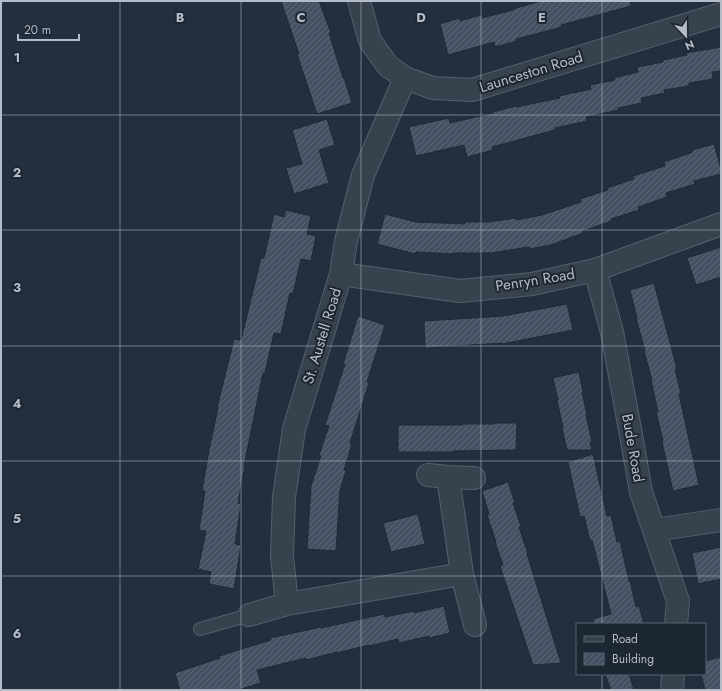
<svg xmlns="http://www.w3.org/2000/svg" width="722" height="691" viewBox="0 0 722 691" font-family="Jost,sans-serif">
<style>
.building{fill:url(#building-hatch);stroke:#1f2835}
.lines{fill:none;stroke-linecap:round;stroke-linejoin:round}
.lane-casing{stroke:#565f6c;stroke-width:14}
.street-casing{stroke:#565f6c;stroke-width:24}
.lane{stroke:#38414e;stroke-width:12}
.street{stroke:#38414e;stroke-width:22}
.grid{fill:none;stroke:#b4bcc9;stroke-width:1;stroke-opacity:0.55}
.labels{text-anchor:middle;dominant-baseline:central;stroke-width:4;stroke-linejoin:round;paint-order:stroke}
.street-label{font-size:15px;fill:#b4bcc9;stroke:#1d2633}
.grid-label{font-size:13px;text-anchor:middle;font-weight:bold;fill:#b4bcc9;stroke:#1d2633;stroke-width:4;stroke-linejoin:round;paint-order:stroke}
</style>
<defs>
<pattern id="building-hatch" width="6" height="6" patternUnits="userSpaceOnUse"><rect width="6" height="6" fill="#455162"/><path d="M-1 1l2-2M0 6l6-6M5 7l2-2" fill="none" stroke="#5d6877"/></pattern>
</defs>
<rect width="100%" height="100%" fill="#242f3e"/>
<path class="building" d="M281 1H319L331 33H329L343 78H344L352 103 317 114 297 54H299Z
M541 1H630L631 6 561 25 562 27 516 39 517 41 495 47 494 42 448 55 440 24 459 18 460 21 481 15 482 18 513 10V9Z
M721 47V71L712 72 713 79 689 83V86L664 90 665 93 641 98 642 103 618 108V110L586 117 587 121 555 128V130L492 147 493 150 467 157 464 145 416 156 409 127 449 118 450 123 493 113V112L516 106V107L560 98 559 96 591 89 590 85 615 80 614 78 638 72 637 67 663 62V60L687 55 686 53Z
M327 119 335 145 319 150 329 183 294 194 286 168 302 164 292 130Z
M714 144 721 169V174L694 181 695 184 666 193 667 197 638 207 639 210 611 219V221L583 231V233L551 245 529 249V247L491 253H453V254L416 252 415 254 377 244 385 214 416 222 465 224V222H489L516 218V220L542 215 581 202 580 199 608 190 607 188 634 179 633 176 665 166 664 162 693 152 692 150Z
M286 210 311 216 307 234 316 236 311 261 301 259 293 294 290 293 281 334 274 333 265 373H263L244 466H245L238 503 241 504 235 544 241 545 234 589 209 584 211 572 198 569 206 531 199 530 205 491H202L209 450 218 408H217L234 339 241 340 261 258H264L274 214 284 217Z
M721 247V277L696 285 687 258Z
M654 283 677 369H675L681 394H679L699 485 673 491 662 442 663 441 656 412H658L651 380H652L644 351H645L636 318H637L630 290Z
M567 304 573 330 502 344V343L425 348 424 321 503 316Z
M358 316 385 325 367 382 369 383 350 443 352 444 344 470 346 471 340 490 336 551 307 549 311 486 321 456 319 455 329 426 325 425 345 364H343Z
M579 372 583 392H582L587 415H586L592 442H590L592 450H567L562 428 563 427 557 401 558 400 553 378Z
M494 423H517L516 450 454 451V452H398V425H463V424H494Z
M593 454 607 516 611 515 617 542 620 541 629 581H630L636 607 639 606 644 624H594L593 619 611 614 592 540 590 541 584 516 580 517 568 462Z
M508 482 515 503H513L521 526 519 527 528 554H527L561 663 533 665 500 566 503 565 495 542H496L487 515 489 514 482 491Z
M418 514 425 544 391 552 383 523Z
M721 547V579L698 584 692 553Z
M444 606 450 633 429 638V636L399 643 398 639 369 646V645L337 653V652L306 660V658L257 670 261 683 238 690H180L175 673 220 658 219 656 271 640 270 638 321 627V628L384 614 385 617 414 611V613Z
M721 657V690H705L701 674H705V661Z
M605 674H629L634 690H611Z"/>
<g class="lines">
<g class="lane-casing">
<path id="lane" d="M200 629 249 615"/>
</g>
<g class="street-casing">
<path id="street" d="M359 1 370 41 388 66 405 78 433 88 472 90 721 14
M595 270 612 332 631 435 641 492 678 601 676 624
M341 274 460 291 532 284 595 270 721 224
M428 475 448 477 474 478
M448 477 462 574 475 625
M654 530 721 520
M287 604 282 556 284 497 294 429 341 274 346 241 363 175 405 78
M249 615 287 604 462 574
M672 690 673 674"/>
</g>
<use href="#lane" class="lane"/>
<use href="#street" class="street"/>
</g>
<path class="grid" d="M120 1V690M241 1V690M361 1V690M481 1V690M602 1V624M1 115H721M1 230H721M1 346H721M1 461H721M1 576H721M602 674V690"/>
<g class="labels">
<g class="street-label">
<text transform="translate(531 72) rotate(-17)">Launceston Road</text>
<text transform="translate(535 280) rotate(-9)">Penryn Road</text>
<text transform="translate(322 336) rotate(-73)">St. Austell Road</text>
<text transform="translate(633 448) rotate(80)">Bude Road</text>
</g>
</g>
<g class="grid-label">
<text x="180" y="22">B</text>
<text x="301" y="22">C</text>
<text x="421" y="22">D</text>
<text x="542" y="22">E</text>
<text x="17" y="62">1</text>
<text x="17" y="177">2</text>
<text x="17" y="292">3</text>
<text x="17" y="408">4</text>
<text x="17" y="523">5</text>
<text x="17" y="638">6</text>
</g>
<rect width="722" height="691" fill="none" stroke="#b4bcc9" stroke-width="4"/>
<rect x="576" y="623" width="130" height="52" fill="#1d2633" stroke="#59626f"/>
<rect x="584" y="636" width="20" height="6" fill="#38414e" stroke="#59626f"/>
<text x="612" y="643" font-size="12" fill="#b4bcc9">Road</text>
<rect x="584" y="653" width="20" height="12" fill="url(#building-hatch)" stroke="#59626f"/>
<text x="612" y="663" font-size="12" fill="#b4bcc9">Building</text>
<g transform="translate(686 36) rotate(158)" stroke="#1d2633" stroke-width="3" paint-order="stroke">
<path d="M0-3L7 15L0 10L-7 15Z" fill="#b4bcc9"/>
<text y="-6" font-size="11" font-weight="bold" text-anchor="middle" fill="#b4bcc9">N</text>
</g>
<path d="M18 34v6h61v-6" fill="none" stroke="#b4bcc9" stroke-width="2"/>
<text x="24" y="34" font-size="12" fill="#b4bcc9" stroke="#1d2633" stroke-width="3" paint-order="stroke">20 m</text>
</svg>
